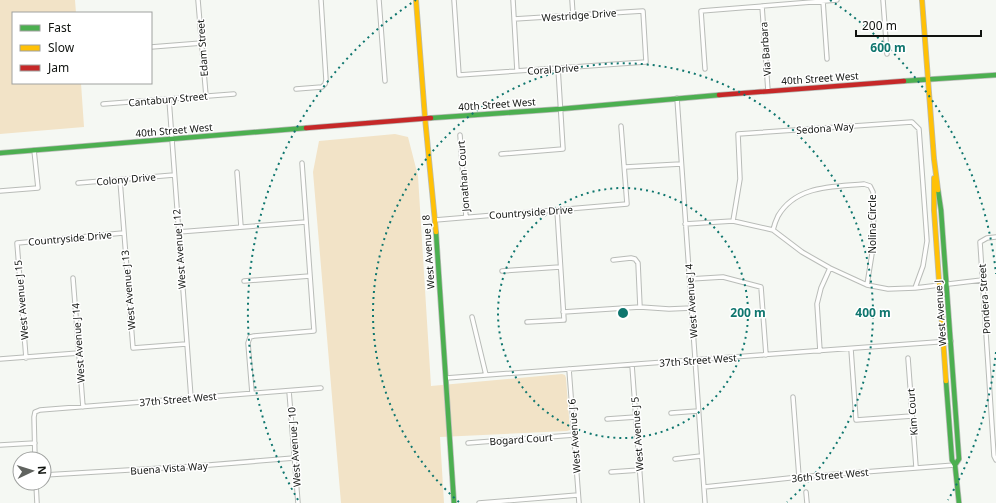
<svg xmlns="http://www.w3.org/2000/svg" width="996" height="503" viewBox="0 0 996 503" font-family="'Noto Sans',sans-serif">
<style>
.green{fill:#f2e3c7}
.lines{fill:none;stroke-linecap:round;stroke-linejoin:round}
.street-casing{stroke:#b9bcb8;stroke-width:5.5}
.fast-casing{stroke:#b9bcb8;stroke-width:6}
.slow-casing{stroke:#b9bcb8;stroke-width:6}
.jam-casing{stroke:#b9bcb8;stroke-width:6}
.street{stroke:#fefefd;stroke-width:3.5}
.fast{stroke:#4caf50;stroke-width:4.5}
.slow{stroke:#ffc107;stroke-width:4.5}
.jam{stroke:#c62828;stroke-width:4.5}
.ring{fill:none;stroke:#0f766e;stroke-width:2;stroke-dasharray:2 4}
.labels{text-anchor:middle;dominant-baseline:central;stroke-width:3;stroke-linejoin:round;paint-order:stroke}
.street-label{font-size:10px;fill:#10130f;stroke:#fff}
.centre{fill:#0f766e;stroke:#fff;stroke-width:2}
.ring-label{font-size:12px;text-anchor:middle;font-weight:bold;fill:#0f766e;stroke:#fff;stroke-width:3;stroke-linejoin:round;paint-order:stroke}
</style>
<rect width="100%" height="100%" fill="#f5f8f3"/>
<path class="green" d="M0 0H75L76 13H13V83H81L84 127 0 134Z
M395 134 408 137 418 176 431 386 562 374 565 375 566 378 570 430 567 431 440 437 444 503H341L313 172 319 141Z"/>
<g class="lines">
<g class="street-casing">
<path id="street" d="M198 0 206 96
M379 0 385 81
M454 0 459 75 646 62 643 11 514 19
M513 0 517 71
M572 0 573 15
M883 0 887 54
M823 1 827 59
M762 6 768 91
M151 47 202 43
M705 69 701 11 837 0
M296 89 322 87 325 84 326 80 321 0
M677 98 705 503
M169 99 191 398
M103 104 234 94
M460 135 466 217
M501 154 563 149 558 68
M625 167 681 164
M237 172 241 227
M120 180 133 348 186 344
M78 183 174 175
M0 191 38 188 34 150
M435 220 627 204 621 126
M733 221 740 179 738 134 912 122 919 129 927 241 923 266 915 288
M685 224 733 221 773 230 802 252 830 268 867 285 888 289 915 288 982 280
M773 230C774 226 776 220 778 216 796 185 833 187 864 184L870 186 873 192 874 241 867 285
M178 232 306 222
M996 237 987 238 980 242 994 456 996 460
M613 260 631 258 635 259 638 263 640 307
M502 271 560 267
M73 278 83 407
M690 279 723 277 761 287 766 355
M244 281 310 276
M563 312 640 307 669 309 692 308
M472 317 486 375
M527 322 564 320 557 210
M851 349 856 420 912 416
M820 351 817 304 821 288 830 268
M26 358 17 243 123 233
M908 358 916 467
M0 359 79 353
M632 365 642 503
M569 369 579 503
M446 378 951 341
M289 391 298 503
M252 393 248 343 250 337 254 336 314 331 302 163
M793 397 799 477
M671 413 698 411
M607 419 636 417
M468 443 574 435
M0 445 35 443
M35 459 34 417 35 412 40 410 321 388
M675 459 701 456
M611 472 640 470
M44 475 197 466 294 458
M36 483 37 503
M704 487 799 477 955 465
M806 492 807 503
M479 503 578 495"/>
</g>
<g class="fast-casing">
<path id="fast" d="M904 81 996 75
M431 118 560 109 719 95
M0 153 306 128
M938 190 941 210 959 459 955 465
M436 232 454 503
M946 381 952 460 955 465 959 503"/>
</g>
<g class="slow-casing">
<path id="slow" d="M416 0 425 118 436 232
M922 0 934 159 938 190
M934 178V210L946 381"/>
</g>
<g class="jam-casing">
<path id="jam" d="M719 95 904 81
M306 128 431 118"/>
</g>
<use href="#street" class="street"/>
<use href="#fast" class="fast"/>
<use href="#slow" class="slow"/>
<use href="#jam" class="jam"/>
</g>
<g class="ring">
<circle cx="623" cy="313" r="125"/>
<path d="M459 502A250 250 0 1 1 787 502"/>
<path d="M996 352A375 375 0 0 1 948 500M298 500A375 375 0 0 1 416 0M830 0A375 375 0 0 1 996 274"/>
</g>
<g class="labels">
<g class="street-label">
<text transform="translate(579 15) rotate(-4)">Westridge Drive</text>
<text transform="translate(202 48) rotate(-94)">Edam Street</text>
<text transform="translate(765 49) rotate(-94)">Via Barbara</text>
<text transform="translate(553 69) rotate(-4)">Coral Drive</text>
<text transform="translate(820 78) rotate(-4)">40th Street West</text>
<text transform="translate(168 99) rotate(-5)">Cantabury Street</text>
<text transform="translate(497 104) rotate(-4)">40th Street West</text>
<text transform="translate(825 128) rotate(-4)">Sedona Way</text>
<text transform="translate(174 130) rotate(-5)">40th Street West</text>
<text transform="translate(463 176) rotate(-94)">Jonathan Court</text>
<text transform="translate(126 179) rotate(-5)">Colony Drive</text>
<text transform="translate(531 212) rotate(-4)">Countryside Drive</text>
<text transform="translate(872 224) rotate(-90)">Nolina Circle</text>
<text transform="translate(70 238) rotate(-5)">Countryside Drive</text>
<text transform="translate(179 249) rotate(-94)">West Avenue J 12</text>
<text transform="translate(428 252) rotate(-94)">West Avenue J 8</text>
<text transform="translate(128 290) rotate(-95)">West Avenue J 13</text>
<text transform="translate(984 299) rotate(-94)">Pondera Street</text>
<text transform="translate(21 300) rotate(-95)">West Avenue J 15</text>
<text transform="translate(691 301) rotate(-94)">West Avenue J 4</text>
<text transform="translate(940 313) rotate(-94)">West Avenue J</text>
<text transform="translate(78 343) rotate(-94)">West Avenue J 14</text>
<text transform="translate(698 360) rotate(-4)">37th Street West</text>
<text transform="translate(178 399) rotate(-5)">37th Street West</text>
<text transform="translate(912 412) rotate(-94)">Kim Court</text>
<text transform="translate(637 434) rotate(-94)">West Avenue J 5</text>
<text transform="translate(574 436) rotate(-94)">West Avenue J 6</text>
<text transform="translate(521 439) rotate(-4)">Bogard Court</text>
<text transform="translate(294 447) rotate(-94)">West Avenue J 10</text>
<text transform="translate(169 468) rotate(-4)">Buena Vista Way</text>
<text transform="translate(830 475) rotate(-5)">36th Street West</text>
</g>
</g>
<circle cx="623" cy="313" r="6" class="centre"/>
<g class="ring-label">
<text x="888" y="52">600 m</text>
<text x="748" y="317">200 m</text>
<text x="873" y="317">400 m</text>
</g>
<rect x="12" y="12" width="140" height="72" fill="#ffffff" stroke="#9fa19f"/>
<rect x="20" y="25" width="20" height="6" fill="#4caf50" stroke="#9fa19f"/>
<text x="48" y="32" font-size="12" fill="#10130f">Fast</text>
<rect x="20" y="45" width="20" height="6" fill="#ffc107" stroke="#9fa19f"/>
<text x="48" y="52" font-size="12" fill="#10130f">Slow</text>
<rect x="20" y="65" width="20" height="6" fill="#c62828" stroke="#9fa19f"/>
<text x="48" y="72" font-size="12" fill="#10130f">Jam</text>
<g transform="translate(32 471) rotate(86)"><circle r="19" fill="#ffffff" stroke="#9fa19f"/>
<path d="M0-3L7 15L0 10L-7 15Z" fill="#60635f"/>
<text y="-6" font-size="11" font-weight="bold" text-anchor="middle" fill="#10130f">N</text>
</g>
<path d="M856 30v6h125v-6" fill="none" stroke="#10130f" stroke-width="2"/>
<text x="862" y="30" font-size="12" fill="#10130f" stroke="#ffffff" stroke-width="3" paint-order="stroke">200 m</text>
</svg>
